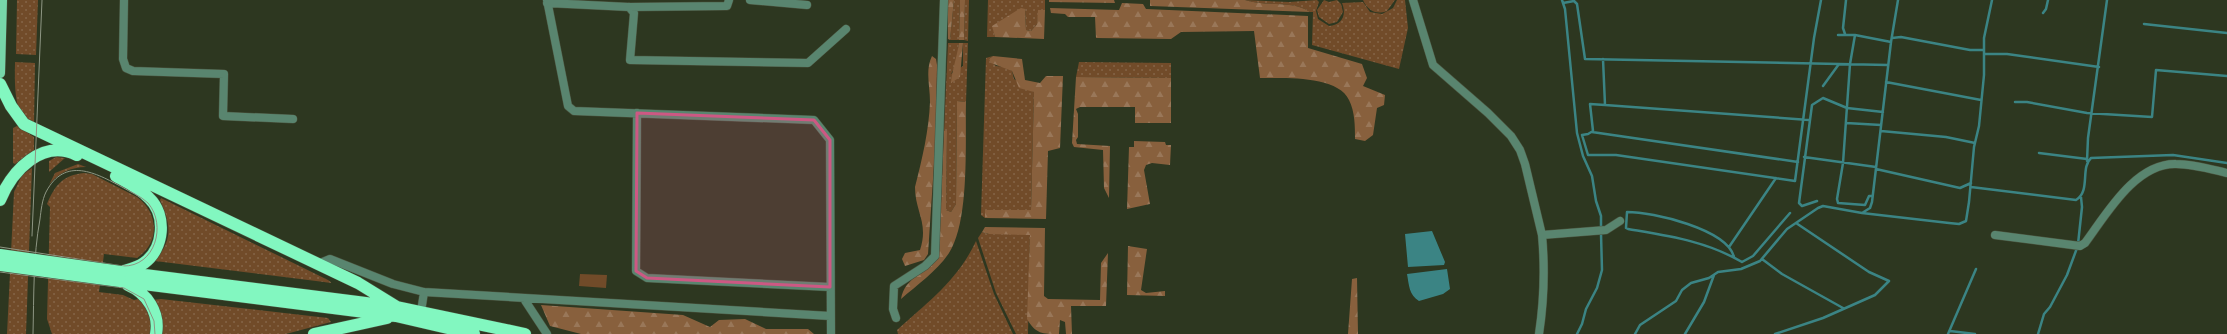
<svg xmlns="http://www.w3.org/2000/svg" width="2227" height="334" viewBox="0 0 2227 334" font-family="'Public Sans',sans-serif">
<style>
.grass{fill:url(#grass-dots)}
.forest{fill:url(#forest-firs)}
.garden{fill:#714b29}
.water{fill:#3b8484}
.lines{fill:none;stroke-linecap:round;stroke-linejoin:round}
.stream{stroke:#3b8484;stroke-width:2.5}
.street-casing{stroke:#4b543f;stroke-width:9}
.primary-casing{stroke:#4b543f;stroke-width:11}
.highway-casing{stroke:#4b543f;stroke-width:13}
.street{stroke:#59856f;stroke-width:8}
.primary{stroke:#77d6a9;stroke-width:10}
.highway{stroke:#82f7c0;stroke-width:12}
.tram{stroke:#8e9683;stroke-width:1}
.highway-bridge-casing{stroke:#4b543f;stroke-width:13;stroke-linecap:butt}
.highway-bridge{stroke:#82f7c0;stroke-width:12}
.marked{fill:#cd5883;fill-opacity:0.2;stroke:#cd5883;stroke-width:3;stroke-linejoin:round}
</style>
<defs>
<pattern id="grass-dots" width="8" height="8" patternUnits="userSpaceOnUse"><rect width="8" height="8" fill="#714b29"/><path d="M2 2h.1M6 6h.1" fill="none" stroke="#856548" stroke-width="1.8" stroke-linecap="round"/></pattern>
<pattern id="forest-firs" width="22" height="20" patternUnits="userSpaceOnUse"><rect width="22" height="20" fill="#88603d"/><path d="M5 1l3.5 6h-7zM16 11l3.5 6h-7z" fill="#997759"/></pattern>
</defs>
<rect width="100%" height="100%" fill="#2d3720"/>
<path class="grass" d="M17 0H38L36 55 16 54Z
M954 0H960L959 40H950Z
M965 0H969L968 41 964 40Z
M988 0H1045V10H1039L1037 24 1031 31 1026 30 1025 9 993 26 995 37H987Z
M1245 0 1289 2 1317 0 1319 2 1316 11 1318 19 1329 26C1342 25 1347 15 1342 3L1363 2 1370 12 1382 14 1393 8 1397 0H1405L1408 28 1399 69 1312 45 1313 12H1310C1294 0 1266 7 1245 0Z
M1324 0 1329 2 1337 0 1341 4 1343 12 1337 22 1329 24 1319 17 1317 10Z
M1363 0H1395L1387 11C1376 15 1368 11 1363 0Z
M948 43H959L957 63 951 74 963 66V43H968L966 102 957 101 956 204 951 212 946 210 947 132 944 131Z
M993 56 989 59 996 66 1005 67 1012 71 1014 79 1034 92 1031 211 985 210V218L981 215 986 58Z
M15 62 35 63 34 123C12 121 15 77 15 62Z
M1079 62 1171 63V78L1076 77Z
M17 126 34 137V150L15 164 13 163V128Z
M56 157 65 158 49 172V161Z
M78 164 86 167C71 167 58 173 49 185L55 173Z
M32 168 26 334H7L14 192 22 175Z
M84 173 92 174 137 197C159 213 160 243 137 258L104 254 99 292 123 295 134 300 138 299C149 309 151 319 151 334H52L47 319 50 207 47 204C55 185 63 175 84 173Z
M161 198 328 280 332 283 155 261C173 239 171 225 160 200Z
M982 232 989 234H1030L1028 334H1016L996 293 978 238Z
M976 241 994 294 1013 334H898L897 330C928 302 958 280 976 241Z
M161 299 328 318 331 322 286 334H160L152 300Z"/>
<path class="forest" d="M948 0H954L950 40 948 39Z
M960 0H965L964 40H959Z
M1049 0H1114L1115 3 1049 2Z
M1150 0H1245C1266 7 1294 0 1310 12L1150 6Z
M1122 3 1143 4 1146 9 1308 16V48L1362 64 1367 78 1363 86 1385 95 1384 105 1377 108 1373 135 1365 141 1355 139C1355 126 1355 112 1349 100 1338 75 1283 78 1260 78L1254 31 1181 32 1171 39 1096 38 1095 17H1068L1065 14 1051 13 1050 8 1119 10Z
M1021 8 1025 9 1026 30 1031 31 1037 24 1038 10H1045L1044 39 995 37 992 26Z
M959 43H963L960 77 951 83C952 70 957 57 959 43Z
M932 56 936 59 937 65 936 134 928 254 924 260 905 266 902 259 905 253 920 250C929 223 915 212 915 187 922 160 929 130 930 102 930 86 925 70 932 56Z
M993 56 1022 59 1025 80 1040 83 1046 76H1063L1060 148 1048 151 1046 219 985 218V210H1031L1034 92 1019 88 1012 71 991 63 989 59Z
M1076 77 1171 78V123H1135V107H1080L1076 109 1078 114V137L1076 140 1077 144 1110 146 1109 198 1104 188 1103 150 1074 147 1072 143Z
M957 101 966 102C965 141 970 221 949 253 937 271 917 285 901 299 905 275 931 273 939 252L944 131H947L946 210 951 212 956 204Z
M1134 141 1165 142 1166 145H1171L1170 165 1152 163 1146 165 1144 170 1150 204 1127 209 1129 147H1134Z
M985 227 1045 228 1044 296 1048 299 1100 300 1101 263 1108 253 1106 306H1071L1072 334H1066L1065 322 1060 320 1059 334C1042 334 1036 334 1027 319L1030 235 989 234 982 232Z
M1128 246 1147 249 1141 290 1146 293 1165 291V296L1127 295Z
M1357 278 1358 334H1348L1352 279Z
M541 305 683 315 710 327 719 320 745 319 766 329H808L814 334H581L550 326Z"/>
<path class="garden" d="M580 274 607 275 606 288 579 286Z"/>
<path class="water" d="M1432 231 1445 262 1444 265 1408 267 1405 234Z
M1447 269 1450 289 1443 294 1419 301C1409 295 1409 285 1407 274Z"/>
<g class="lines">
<path class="stream" d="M1562 0 1565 9 1577 133 1583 156 1592 176 1596 201 1601 216V228
M1563 3 1574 1 1577 4 1585 59 1888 65
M2043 13 2046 9 2048 0
M2144 24 2227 33
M1845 34 1843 28 1846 0
M1838 35H1855L1891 42
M1855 35 1850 64 1843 163 1837 199 1838 203 1865 205 1869 196H1872
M1892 38 1901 37 1970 50H1984
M1984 54H2007L2099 67
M1603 59 1605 105 1590 104 1593 131 1588 134 1582 135 1588 155H1616L1795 181 1814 38 1821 0
M1886 82 1981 100
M1823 86 1839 64
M2015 102H2027L2087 113 2152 117 2156 70 2227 76
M1605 105 1809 120
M1846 123 1881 125
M1881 131 1946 137 1975 143
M1592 132 1798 162
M2039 153 2087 159
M1804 157 1876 167
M2087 161 2088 138 2107 0
M1876 169 1960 188 1971 183
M1971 187 2076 200C2091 191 2080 168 2091 158L2173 155 2227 163
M1817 201 1802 206 1799 203 1812 105 1823 98 1847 108 1883 112
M1862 213 1870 208 1872 202 1891 42 1898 0
M2078 244 2082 207 2081 197
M1729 247 1776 178
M1734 257C1727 229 1653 212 1627 212L1626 228 1628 229C1669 236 1706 241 1742 262L1753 256 1790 213
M1762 259 1782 274 1843 308
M1950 331 1975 334
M1577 334 1582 324 1586 309 1597 288 1602 270 1601 234
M1635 334 1640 325 1676 301 1682 290 1691 283 1709 278 1718 272 1741 269 1760 261 1787 229 1818 208 1823 206 1862 213 1949 223 1959 224 1966 221 1969 202 1974 147 1979 126 1984 75V38L1992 0
M1685 334 1704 302 1714 275
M1775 334 1823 318 1875 295 1889 281 1869 272 1796 223
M1948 334 1976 269
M2038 334 2044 314 2050 307 2067 275 2077 248"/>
<g class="street-casing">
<path id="street" d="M124 0 123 59 126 68 133 71 224 74 223 116 293 119
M547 0 568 106 574 111 814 120 830 140 831 334
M750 0 807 5
M1413 0 1433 65 1488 113 1511 136 1520 150 1525 164 1542 235 1606 230 1620 221
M547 3 629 7 727 6 729 0
M629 7 634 13 630 60 808 63 846 29
M637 113 636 271 647 278 830 287
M1995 235 2080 246 2085 243C2106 215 2135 163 2176 164 2193 164 2210 169 2227 173
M318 264 330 259 393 284 424 292 830 316
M524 299 547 334
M421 312 424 292
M896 318 893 309 894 286 925 266 935 256 944 0
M1539 334C1544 301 1545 268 1542 235"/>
</g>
<g class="primary-casing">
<path id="primary" d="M0 73 2 0"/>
</g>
<g class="highway-casing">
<path id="highway" d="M0 84 11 106 24 124 358 283 397 307
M116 176C127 182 140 188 149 198 167 215 164 249 144 263 139 267 131 269 124 271
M0 200C12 171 42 138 77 155
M121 272 397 307 525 334
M120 281 396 316 474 334
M128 285C147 293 160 313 156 334
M314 334 387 318"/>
</g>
<use href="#street" class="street"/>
<use href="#primary" class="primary"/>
<use href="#highway" class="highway"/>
<path class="tram" d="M32 236 42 0
M0 247 123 266C155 267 167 225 148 203 141 196 130 192 122 187 96 173 65 156 46 192 42 200 41 211 40 219 33 257 34 296 33 334
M0 272 124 288 144 299 154 321 155 334"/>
<g class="highway-bridge-casing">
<path id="highway-bridge" d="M0 255 121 272
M0 265 120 281"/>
</g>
<use href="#highway-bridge" class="highway-bridge"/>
</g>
<path class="marked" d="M637 113 814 120 830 140V287L647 278 636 271Z"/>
</svg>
